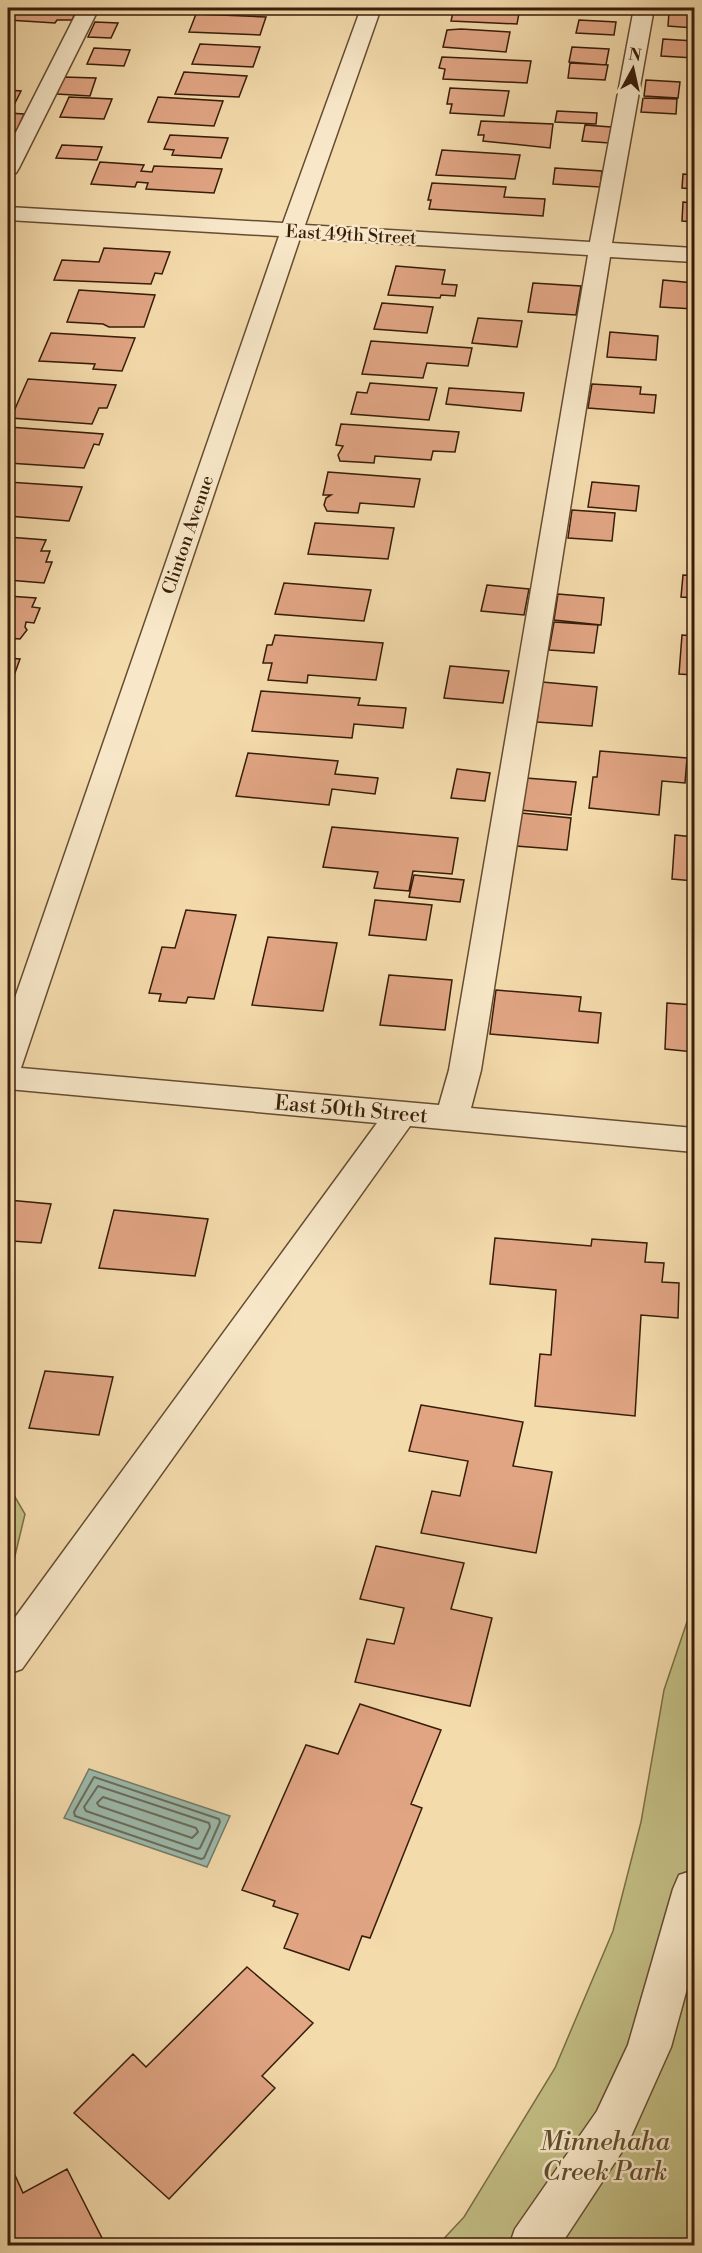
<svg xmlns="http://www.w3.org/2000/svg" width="702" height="2253" viewBox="0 0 702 2253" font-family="'Libre Bodoni',serif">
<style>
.green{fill:#c2be84;stroke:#7c6e46;stroke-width:1.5}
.water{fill:#9cbbad;stroke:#747c6b;stroke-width:1.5}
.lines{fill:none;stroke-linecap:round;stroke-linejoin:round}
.shore{stroke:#6a6c5b;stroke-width:2}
.building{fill:#e1a584;stroke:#371d09;stroke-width:1.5}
.minor-casing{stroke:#664c32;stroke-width:3}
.minor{fill:#f8e8c9;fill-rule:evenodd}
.labels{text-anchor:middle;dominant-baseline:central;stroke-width:5;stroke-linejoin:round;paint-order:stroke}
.far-street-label{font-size:18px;fill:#371d09;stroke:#f8e8c9}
.street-label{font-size:21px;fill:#371d09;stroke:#f8e8c9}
.near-park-label{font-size:26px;font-style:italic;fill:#614d2e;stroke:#f8e8c9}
</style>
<rect width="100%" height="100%" fill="#f4dbac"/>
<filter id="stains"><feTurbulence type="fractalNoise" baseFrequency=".00333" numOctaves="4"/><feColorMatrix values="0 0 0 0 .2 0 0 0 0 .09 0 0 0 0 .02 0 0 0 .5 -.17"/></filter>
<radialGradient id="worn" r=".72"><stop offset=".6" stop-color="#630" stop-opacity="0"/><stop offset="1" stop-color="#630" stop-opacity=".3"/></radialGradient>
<path class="green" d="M8 1485 25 1514 8 1585Z
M694 1601V2245L437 2246 464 2217 555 2068 613 1931 641 1822 664 1690Z"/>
<path class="water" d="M89 1769 230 1816 207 1867 64 1818Z"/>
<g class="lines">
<path class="shore" d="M94 1777 219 1819 220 1822 204 1858 201 1859 75 1816 74 1812Z
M98 1786 209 1823 210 1827 200 1848 197 1849 86 1811 84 1807Z
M103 1797 196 1828 198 1832 192 1838 99 1806 97 1803Z"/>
</g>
<path class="building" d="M11 8H63L77 9 72 20H57L55 23 8 20Z
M213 8H271L269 11Z
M454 8H520L517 24 451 21Z
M667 8H694V12L667 10Z
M669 12 694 13V28L668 26Z
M196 14 266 17 260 35 189 32Z
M579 20 616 22 614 35 576 33Z
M95 22 118 23 111 38 88 37Z
M461 29 510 32 506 52 443 47 447 30Z
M663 39 694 41V58L661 56Z
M200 44 260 47 253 67 192 64Z
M572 47 609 49 606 65 569 62Z
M94 48 130 50 124 66 87 64Z
M442 57 531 61 527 83 443 79 445 69 439 68Z
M570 63 608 65 605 80 568 78Z
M184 72 247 76 239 97 175 94Z
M63 77 96 78 90 96 57 94Z
M646 80 680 82 678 98 644 96Z
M450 88 509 91 504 116 450 113 452 104H447Z
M8 90 21 91 12 109H8Z
M69 97 112 99 104 119 60 117Z
M158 97 223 101 214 126 148 122Z
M643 98 677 99 676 114 641 112Z
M557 111 597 113 596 124 555 122Z
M8 113 24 114 17 130H8Z
M481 121 553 124 550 148 483 141 484 135H478Z
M585 125 611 127 609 143 582 141Z
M170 135 228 138 221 158 172 155 174 150 164 149Z
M62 145 102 147 97 160 56 158Z
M442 150 520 155 515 179 436 175Z
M100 162 144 165 141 171 152 172 154 166 222 169 214 193 146 189 148 183 137 182 135 187 91 184Z
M555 168 602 171 600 187 553 184Z
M683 174 694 175V189L682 188Z
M432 183 506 187 504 197 545 199 543 216 429 209 431 200H428Z
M683 202 694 203V222L682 221Z
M104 248 170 252 162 274 155 273 151 284 54 280 62 260 99 262Z
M396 266 445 270 442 284 457 285 455 296 441 295 440 298 388 295Z
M663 280 694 283V309L660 307Z
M533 283 581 286 576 315 528 312Z
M79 290 155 295 144 327H109L103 324 67 322Z
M382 303 433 307 427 333 374 329Z
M478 318 522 321 517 347 472 343Z
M610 332 658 336 656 360 607 357Z
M51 333 135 338 122 371 93 369 95 364 39 361Z
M371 341 472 348 468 366 427 363 423 378 362 374Z
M28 379 116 385 107 408H99L92 424 11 418Z
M370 383 437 388 429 420 351 414 357 392 367 393Z
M592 384 641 387 640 394 656 395 654 413 588 408Z
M449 388 524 393 521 411 446 404Z
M341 424 459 432 455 452 433 451 431 460 375 456 374 463 340 461 338 455 343 446 336 445Z
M9 427 103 434 99 445 94 444 84 468 8 463Z
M328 472 420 479 414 507 360 503 358 513 327 511 324 505 326 498 331 495H323Z
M8 482 82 487 69 521 8 516Z
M592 482 639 486 636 511 588 507Z
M572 510 615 513 612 541 568 538Z
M315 523 394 528 388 559 308 554Z
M8 537 46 540 41 551H50L46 562H52L44 583 8 580Z
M683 575 694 576V611H692L694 598 681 597Z
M284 583 371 590 364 621 275 614Z
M487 585 529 589 524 615 481 611Z
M558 594 604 598 601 625 554 620Z
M8 596 36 598 32 607 40 608 34 623 26 622 25 627 27 630 20 639 8 638Z
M554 622 598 625 594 653 549 650Z
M275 635 383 643 376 680 308 675 307 683 268 680 272 663H263L267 645H272Z
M682 635 694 636V675L679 674Z
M8 658 20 659 8 692Z
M450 666 509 671 503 703 444 698Z
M542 682 597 687 592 726 537 722Z
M261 691 360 698 358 705 406 708 403 728 354 724 352 738 252 731Z
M600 751 687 758 685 783 662 781 659 815 589 808 593 777H597Z
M248 753 338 761 335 774 378 778 375 794 332 789 329 805 236 796Z
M457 769 490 773 485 801 451 798Z
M526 778 576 782 571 815 520 810Z
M521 813 571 818 567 850 516 846Z
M332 827 458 838 452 874 413 871 409 891 374 888 378 872 323 867Z
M675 835 694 837V881L672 879Z
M414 875 464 880 460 902 409 897Z
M375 900 432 905 426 940 369 935Z
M186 910 236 915 214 999 188 997 186 1003 159 1001 161 994 149 993 162 947 175 948Z
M268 937 337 943 323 1011 252 1005Z
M389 975 452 980 445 1030 380 1025Z
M496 990 581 997 579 1011 601 1013 598 1043 490 1034Z
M667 1003 694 1005V1052L665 1049Z
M8 1200 51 1204 41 1243 12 1241 8 1257Z
M114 1210 208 1219 195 1276 99 1268Z
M495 1238 591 1246 592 1239 647 1243 645 1262 664 1263 662 1282 679 1283 678 1318 641 1315 635 1416 535 1406 540 1354 551 1355 556 1290 490 1284Z
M45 1371 113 1377 99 1435 29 1428Z
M421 1405 523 1422 513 1466 552 1472 536 1553 421 1533 432 1491 460 1496 468 1461 409 1451Z
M376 1546 464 1563 451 1609 492 1618 470 1706 355 1682 367 1639 394 1644 404 1608 360 1599Z
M360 1704 441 1730 411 1804 422 1808 370 1938 362 1936 349 1970 284 1948 298 1914 273 1906 275 1901 242 1890 306 1745 338 1754Z
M247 1967 313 2023 262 2076 275 2088 169 2199 74 2113 133 2054 146 2067Z
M67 2169 103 2240 92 2246H8V2177L14 2173 23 2193Z"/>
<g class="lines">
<g class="minor-casing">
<path id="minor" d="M79 8H99L19 168 16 173 8 174V148Z
M361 8H381L305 225 590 242 634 8H654L612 243 694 248V262L610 257 481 1070 471 1108 694 1128V1152L410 1126 22 1669 8 1674V1627L377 1123 8 1089V1018L279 236 8 220V207L283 223ZM300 238 588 255 449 1070 439 1105 21 1068Z
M694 1870V1963L671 2047 629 2141 560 2246H509L515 2229 597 2111 628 2045 673 1889 679 1875Z"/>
</g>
<use href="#minor" class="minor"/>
</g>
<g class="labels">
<g class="far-street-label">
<text transform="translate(351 235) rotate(3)">East 49th Street</text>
<text transform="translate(188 535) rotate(-71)">Clinton Avenue</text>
</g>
<g class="street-label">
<text transform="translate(351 1110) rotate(5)">East 50th Street</text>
</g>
<g class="near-park-label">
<text x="605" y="2142">Minnehaha<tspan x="605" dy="30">Creek Park</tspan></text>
</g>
</g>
<rect width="702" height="2253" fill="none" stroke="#f4dbac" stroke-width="30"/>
<rect x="9" y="9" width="684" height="2235" fill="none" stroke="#371d09" stroke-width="3"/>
<rect x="15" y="15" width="672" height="2223" fill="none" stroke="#371d09" stroke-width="1.5"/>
<g transform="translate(633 69) rotate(8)" stroke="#f8e8c9" stroke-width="4.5" paint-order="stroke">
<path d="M0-4.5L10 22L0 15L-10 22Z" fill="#371d09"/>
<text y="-9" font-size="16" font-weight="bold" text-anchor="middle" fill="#371d09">N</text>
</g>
<rect width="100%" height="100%" filter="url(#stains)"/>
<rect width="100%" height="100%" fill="url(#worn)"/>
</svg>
